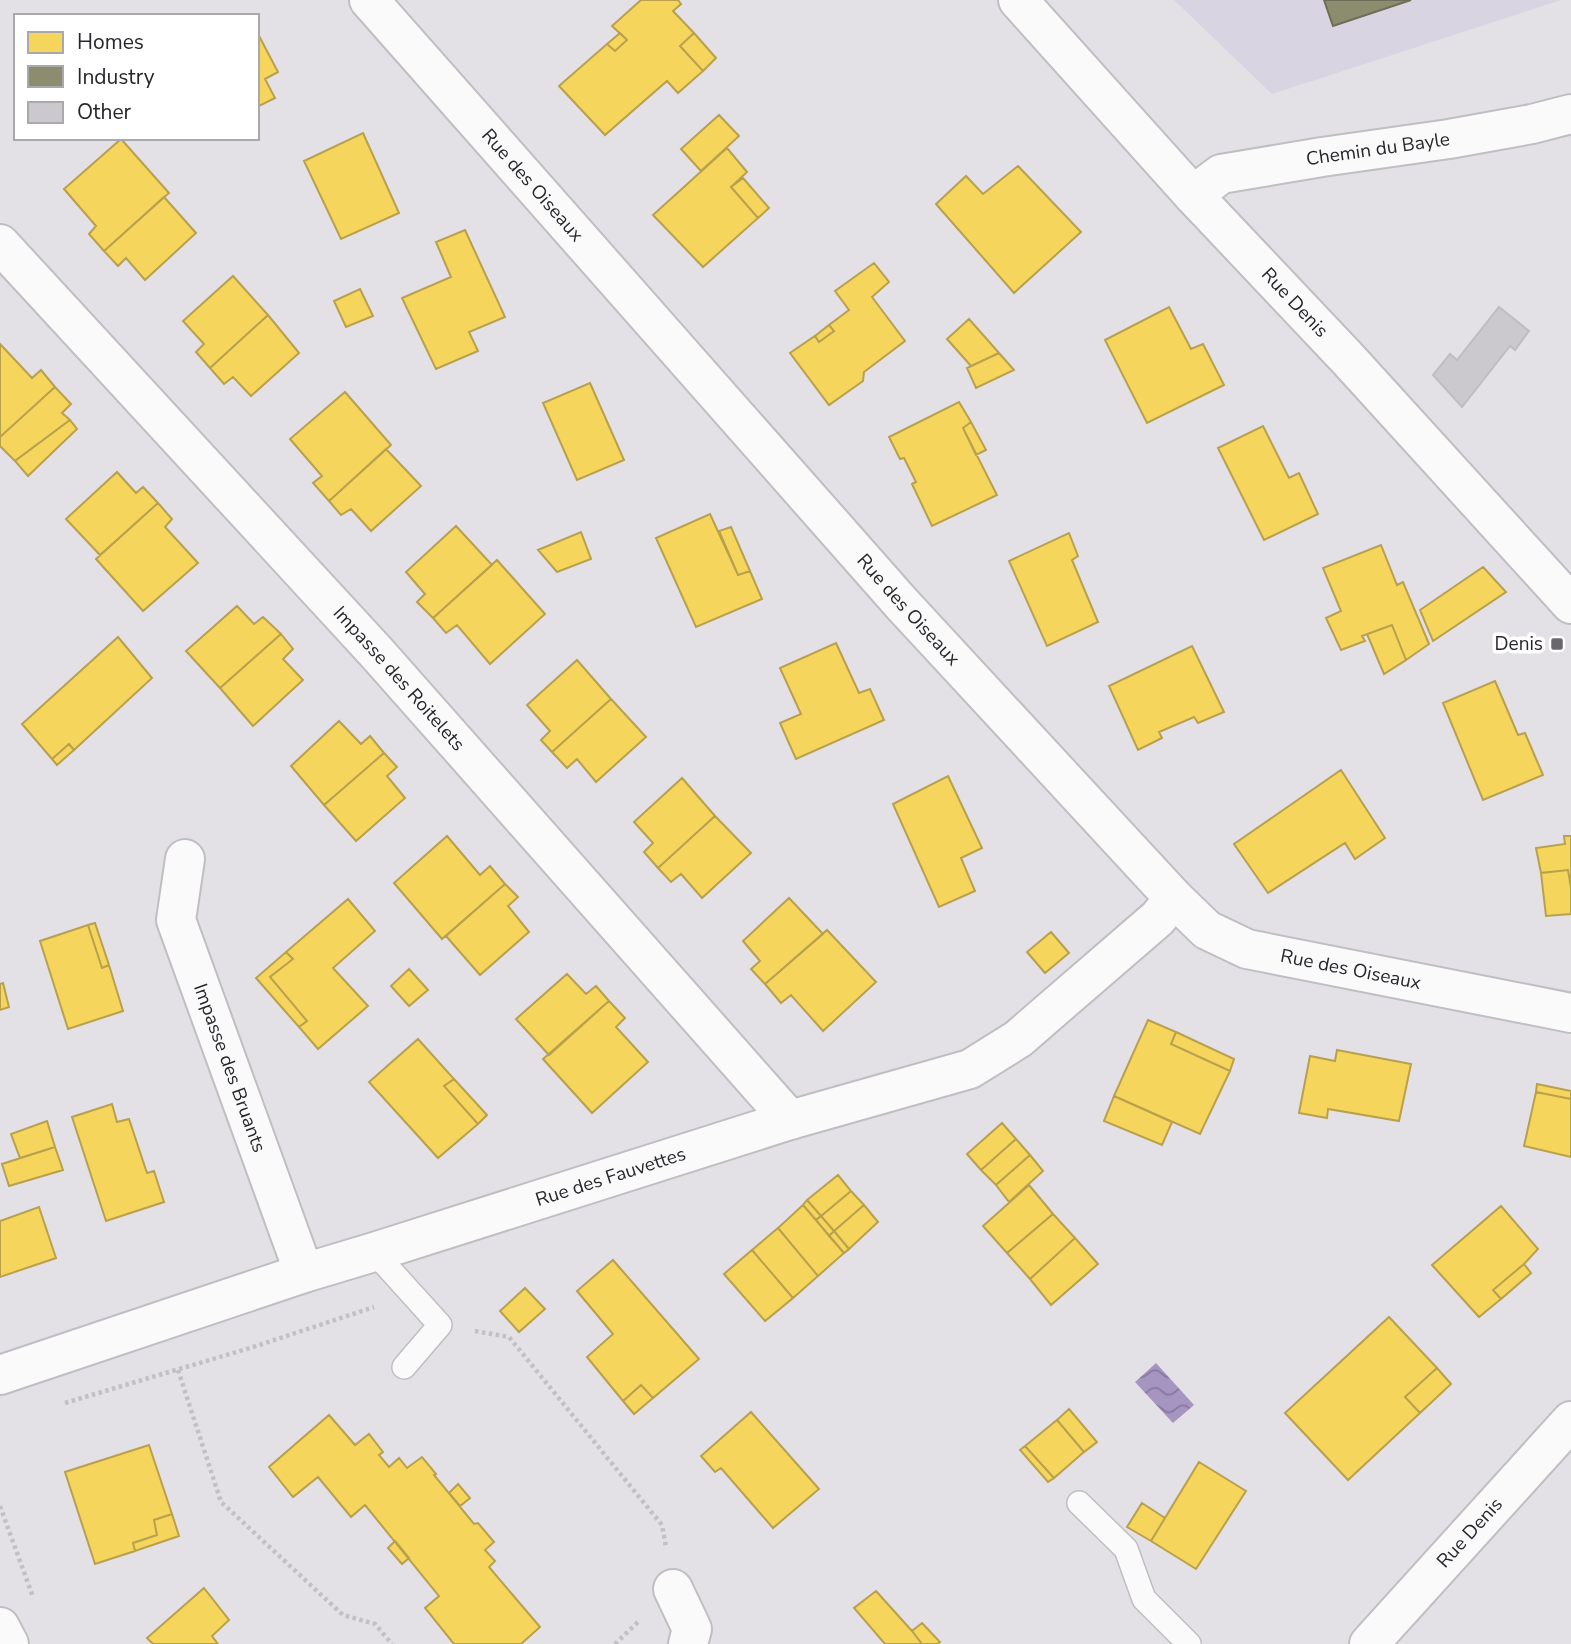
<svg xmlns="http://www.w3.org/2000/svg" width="1571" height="1644" viewBox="0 0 1571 1644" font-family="'Nunito Sans',sans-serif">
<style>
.built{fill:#d8d4e1}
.water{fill:url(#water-waves)}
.homes{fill:#f6d55c;stroke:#b8a04d;stroke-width:2}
.industry{fill:#8c8c6e;stroke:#6e6d5a;stroke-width:2}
.building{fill:#cbc9cd;stroke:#bfbdc1;stroke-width:2}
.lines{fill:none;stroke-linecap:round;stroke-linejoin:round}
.service-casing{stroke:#c0bec3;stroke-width:26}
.minor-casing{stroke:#c0bec3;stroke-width:42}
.tertiary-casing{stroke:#c0bec3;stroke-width:42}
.path{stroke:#c1c0c3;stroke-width:4.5;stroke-dasharray:3.5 3.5;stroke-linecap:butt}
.service{stroke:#fbfafb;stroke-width:23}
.minor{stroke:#fbfafb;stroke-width:38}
.tertiary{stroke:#fbfafb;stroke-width:38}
.poi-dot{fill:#69676c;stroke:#fff;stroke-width:2.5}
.labels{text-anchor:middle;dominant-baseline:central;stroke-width:7;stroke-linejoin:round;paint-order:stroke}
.street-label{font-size:19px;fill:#28262b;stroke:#fff}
.poi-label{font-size:19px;fill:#28262b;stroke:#fff;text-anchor:end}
</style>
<defs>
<pattern id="water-waves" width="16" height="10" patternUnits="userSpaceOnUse" patternTransform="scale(1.75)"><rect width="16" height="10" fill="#a694c1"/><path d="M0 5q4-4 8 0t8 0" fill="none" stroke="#87799d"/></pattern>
</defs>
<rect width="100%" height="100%" fill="#e3e0e6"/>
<path class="built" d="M1174 0H1561L1272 94Z"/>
<path class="water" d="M1156 1363 1194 1405 1173 1423 1135 1382Z"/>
<path class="homes" d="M641 0H678L681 4 673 11 694 33 680 46 703 71 678 93 667 81 605 135 559 86 607 44 615 51 627 40 612 26Z
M257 32 278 72 265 79 275 98 257 107Z
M620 33 627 40 615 51 607 44Z
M694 33 716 58 703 71 680 46Z
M719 115 739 136 701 171 681 149Z
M363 133 399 213 341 239 304 161Z
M121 139 169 193 104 251 89 234 96 226 64 189Z
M727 148 747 172 731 187 758 218 703 267 653 215Z
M1018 166 1081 232 1014 293 936 204 966 176 983 194Z
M743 178 769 208 758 218 731 187Z
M164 197 196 233 145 280 126 258 118 266 104 251Z
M465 230 505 317 469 332 478 351 436 369 402 298 451 277 436 242Z
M874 263 889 282 872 297 905 341 864 372 863 381 829 405 790 353 815 336 819 342 834 331 829 325 849 310 835 291Z
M233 276 268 315 210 368 196 352 204 344 183 321Z
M360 289 373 316 346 327 334 301Z
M1169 307 1191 349 1203 344 1224 385 1147 423 1105 340Z
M268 315 299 353 251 396 233 377 224 384 210 368Z
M969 319 999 353 971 366 947 339Z
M829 325 834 331 819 342 815 336Z
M0 344 32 378 41 370 55 387 0 437Z
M999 353 1014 370 976 388 967 368Z
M590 383 624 460 577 480 543 403Z
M55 387 71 404 62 413 70 420 15 461 0 446V437Z
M345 392 391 445 329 501 313 483 322 476 290 439Z
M959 402 971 422 963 428 997 495 932 526 912 484 916 482 904 458 900 459 889 437Z
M70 420 77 429 28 476 15 461Z
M971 422 986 450 976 455 963 428Z
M1263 426 1289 478 1299 473 1318 514 1264 540 1218 448Z
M386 449 421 486 371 531 351 509 341 515 329 501Z
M117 472 136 493 143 487 158 503 100 555 66 519Z
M158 503 172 519 165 527 198 563 143 611 96 559Z
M710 514 738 575 750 571 762 599 696 627 656 538Z
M456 526 492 565 433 618 417 602 425 594 406 572Z
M731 527 750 571 738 575 719 531Z
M581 532 591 559 557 572 538 550Z
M1069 533 1078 556 1072 560 1098 622 1047 646 1009 561Z
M1381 545 1397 585 1403 582 1429 644 1406 660 1392 625 1362 636 1365 641 1341 650 1326 618 1341 611 1323 568Z
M497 560 545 614 490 664 457 625 446 633 433 618Z
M1483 567 1506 592 1433 641 1420 610Z
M237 606 254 624 263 617 281 634 220 688 186 651Z
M1392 625 1406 660 1384 674 1367 634Z
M281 634 293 649 283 659 303 680 253 726 220 688Z
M118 637 152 678 74 750 69 744 52 759 22 724Z
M836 643 859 693 870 689 884 720 796 759 780 723 801 714 780 668Z
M1192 646 1224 712 1198 723 1194 717 1159 732 1162 738 1138 750 1109 686Z
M577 660 611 699 552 752 541 740 550 731 527 705Z
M1495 681 1518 735 1525 733 1543 775 1483 800 1443 703Z
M611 699 646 737 596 782 577 759 567 768 552 752Z
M339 721 361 744 370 736 384 753 324 805 291 766Z
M69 744 74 750 57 765 52 759Z
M384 753 397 767 387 776 405 798 356 841 324 805Z
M1341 770 1385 838 1355 859 1345 843 1268 893 1234 844Z
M948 776 982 848 961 858 975 891 939 907 893 804Z
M682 778 715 816 658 868 644 852 653 843 634 822Z
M715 816 751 853 702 898 681 874 671 882 658 868Z
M447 836 480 875 490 866 505 884 442 939 394 883Z
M1564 836H1571V888L1568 870 1541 873 1536 848 1565 844Z
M1568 870 1571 888V914L1546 916 1541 873Z
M505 884 518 897 508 906 529 932 480 975 446 936Z
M789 898 823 934 765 984 751 969 760 961 743 941Z
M348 899 375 931 333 968 368 1006 318 1049 299 1027 307 1021 270 977 293 959 286 952Z
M95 923 109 965 102 968 88 925Z
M88 925 102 968 109 965 123 1011 68 1029 40 941Z
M827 930 876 982 823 1031 791 995 781 1003 765 984Z
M1051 932 1069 953 1045 973 1027 952Z
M286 952 293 959 270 977 307 1021 299 1027 256 978Z
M409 969 428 990 409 1006 391 986Z
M567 974 586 994 596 986 609 1001 549 1055 516 1019Z
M3 983 9 1007 0 1010V984Z
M609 1001 625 1018 616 1027 648 1062 592 1113 543 1059Z
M1148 1020 1176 1032 1171 1044 1230 1071 1200 1134 1114 1096Z
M1176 1032 1234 1059 1230 1071 1171 1044Z
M418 1039 454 1079 444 1086 478 1124 438 1158 369 1082Z
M1337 1050 1411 1064 1399 1121 1328 1109 1327 1118 1299 1113 1310 1056 1335 1061Z
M454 1079 487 1115 478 1124 444 1086Z
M1537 1084 1571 1091V1099L1536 1092Z
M1536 1092 1571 1099V1157L1524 1146Z
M1114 1096 1172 1122 1162 1145 1104 1121Z
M112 1104 117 1122 129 1119 147 1173 154 1171 164 1202 106 1221 72 1117Z
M47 1121 55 1147 20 1158 11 1134Z
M1002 1123 1016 1139 981 1170 967 1154Z
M1016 1139 1030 1155 996 1185 981 1170Z
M55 1147 63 1170 9 1186 2 1164Z
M1030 1155 1043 1171 1009 1202 996 1185Z
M838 1175 851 1191 821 1216 807 1200Z
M1029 1185 1053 1214 1007 1253 983 1226Z
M851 1191 864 1205 834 1231 821 1216Z
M807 1200 821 1216 816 1220 803 1205Z
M803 1205 844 1253 818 1276 778 1228Z
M864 1205 878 1222 849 1249 834 1231Z
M1501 1206 1538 1249 1524 1264 1493 1290 1501 1299 1479 1317 1432 1265Z
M39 1207 56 1258 0 1277V1221Z
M1053 1214 1075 1238 1030 1279 1007 1253Z
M821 1216 834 1231 829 1236 816 1220Z
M778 1228 818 1276 793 1298 752 1250Z
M834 1231 849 1249 844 1253 829 1236Z
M1075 1238 1098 1264 1051 1305 1030 1279Z
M752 1250 793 1298 765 1321 724 1274Z
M613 1260 699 1359 653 1398 641 1385 623 1401 587 1357 613 1334 577 1291Z
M1524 1264 1531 1273 1501 1299 1493 1290Z
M525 1288 545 1309 519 1332 500 1311Z
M1389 1317 1437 1368 1405 1397 1420 1413 1348 1480 1285 1413Z
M1437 1368 1451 1384 1420 1413 1405 1397Z
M641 1385 653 1398 634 1414 623 1401Z
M1069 1409 1097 1442 1084 1452 1057 1420Z
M751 1412 819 1489 773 1528 721 1468 715 1472 701 1456Z
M329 1415 355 1445 369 1434 383 1452 379 1455 389 1467 399 1458 407 1468 422 1457 436 1474 434 1475 474 1524 478 1523 494 1542 485 1550 495 1561 489 1567 540 1627 521 1644H454L425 1608 439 1596 365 1505 351 1517 318 1477 293 1497 269 1467Z
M1057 1420 1084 1452 1054 1478 1025 1446Z
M149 1445 172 1514 154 1520 157 1535 133 1543 135 1551 95 1564 65 1472Z
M1025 1446 1054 1478 1048 1482 1020 1450Z
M1199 1462 1246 1491 1196 1569 1151 1541Z
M458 1484 470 1498 460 1506 449 1493Z
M1142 1503 1165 1518 1151 1541 1127 1527Z
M172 1514 179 1536 135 1551 133 1543 157 1535 154 1520Z
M395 1541 409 1558 402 1564 388 1548Z
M204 1588 229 1620 212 1636 218 1644H153L147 1638Z
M876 1591 912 1631 922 1644H885L854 1608Z
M922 1623 940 1642 937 1644H922L912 1631Z"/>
<path class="industry" d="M1324 0H1411L1333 26Z"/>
<path class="building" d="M1499 307 1529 331 1515 350 1510 346 1462 407 1433 375 1450 354 1457 360Z"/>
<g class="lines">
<g class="service-casing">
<path id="service" d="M374 1252 440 1325 404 1367
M1079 1503 1126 1549 1144 1599 1189 1644"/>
</g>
<g class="minor-casing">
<g id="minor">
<path id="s1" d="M369 0 902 604 1174 898 1207 930 1247 949 1571 1013"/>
<path id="s2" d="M1193 195 1221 174 1322 157 1449 139 1532 124 1571 114"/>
<path id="s3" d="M0 244 376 652 790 1120"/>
<path id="s4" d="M185 859 176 920 304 1273"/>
<path id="s5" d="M0 1375 304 1273 374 1252 790 1120 970 1069 1018 1039 1158 918 1174 898"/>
<path d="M673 1589 692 1629 688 1644"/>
<path d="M0 1627 9 1644"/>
</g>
</g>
<g class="tertiary-casing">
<g id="tertiary">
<path id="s6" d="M1018 0 1193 195 1348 359 1571 604"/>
<path id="s7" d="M1369 1644 1571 1421"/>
</g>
</g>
<path class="path" d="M475 1331 509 1337 662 1525 666 1547
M178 1370 221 1502 343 1615 375 1624 392 1644
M65 1403 253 1347 374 1307
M0 1506 33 1597
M615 1644 639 1621"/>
<use href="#service" class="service"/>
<use href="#minor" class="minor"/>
<use href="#tertiary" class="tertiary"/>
</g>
<rect class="poi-dot" x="1550" y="637" width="14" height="14" rx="3.5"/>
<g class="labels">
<g class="street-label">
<text stroke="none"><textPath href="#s2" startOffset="194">Chemin du Bayle</textPath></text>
<text stroke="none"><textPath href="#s1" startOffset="247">Rue des Oiseaux</textPath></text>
<text stroke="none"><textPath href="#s6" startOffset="410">Rue Denis</textPath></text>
<text stroke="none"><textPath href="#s1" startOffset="814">Rue des Oiseaux</textPath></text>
<text stroke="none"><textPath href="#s3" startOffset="590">Impasse des Roitelets</textPath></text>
<text stroke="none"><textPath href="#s1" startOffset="1402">Rue des Oiseaux</textPath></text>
<text stroke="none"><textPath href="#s4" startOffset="219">Impasse des Bruants</textPath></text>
<text stroke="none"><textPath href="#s5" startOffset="642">Rue des Fauvettes</textPath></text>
<text stroke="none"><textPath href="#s7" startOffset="150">Rue Denis</textPath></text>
</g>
<g class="poi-label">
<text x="1543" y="644">Denis</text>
</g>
</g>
<rect x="14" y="14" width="245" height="126" fill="#ffffff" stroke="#a9a8aa" stroke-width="2"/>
<rect x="28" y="32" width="35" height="21" fill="#f6d55c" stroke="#a9a8aa" stroke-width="2"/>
<text x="77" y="49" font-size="21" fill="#28262b">Homes</text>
<rect x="28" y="66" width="35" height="21" fill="#8c8c6e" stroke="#a9a8aa" stroke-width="2"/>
<text x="77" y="84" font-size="21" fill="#28262b">Industry</text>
<rect x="28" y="102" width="35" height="21" fill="#cbc9cd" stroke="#a9a8aa" stroke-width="2"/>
<text x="77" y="119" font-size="21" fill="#28262b">Other</text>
</svg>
